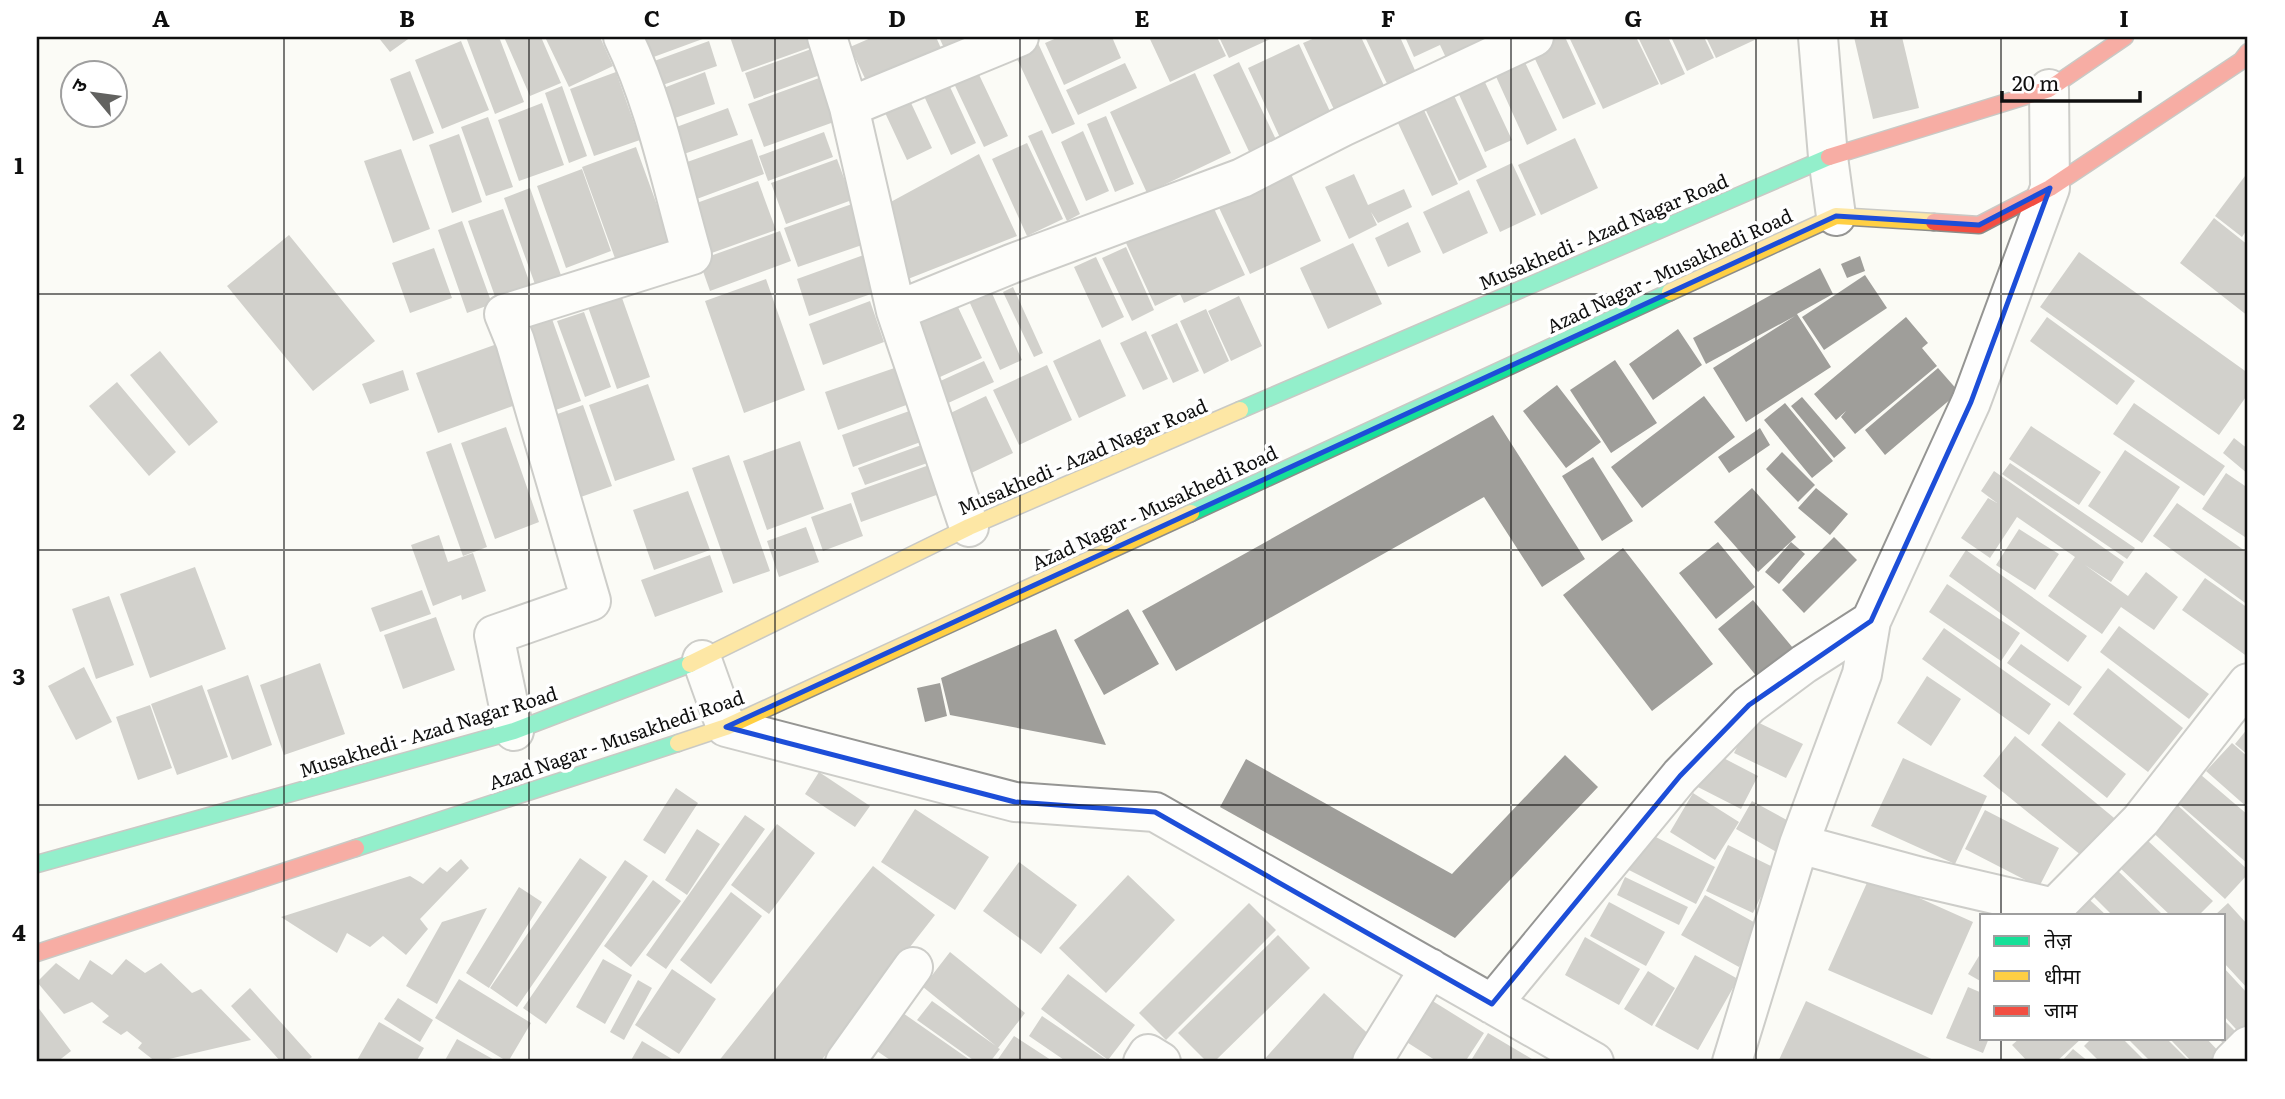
<svg xmlns="http://www.w3.org/2000/svg" width="2285" height="1099" viewBox="0 0 2285 1099" font-family="Literata,'Noto Sans Devanagari',serif">
<style>
.building{fill:#9f9e9a}
.lines{fill:none;stroke-linecap:round;stroke-linejoin:round}
.street-casing{stroke:#959593;stroke-width:42}
.fast-casing{stroke:#8c8c89;stroke-width:19}
.slow-casing{stroke:#8c8c89;stroke-width:19}
.jam-casing{stroke:#8c8c89;stroke-width:19}
.street{stroke:#fefefe;stroke-width:38}
.fast{stroke:#16e098;stroke-width:16}
.slow{stroke:#ffcf43;stroke-width:16}
.jam{stroke:#f24e42;stroke-width:16}
.marked{fill:none;stroke:#1d4ed8;stroke-width:5;stroke-linejoin:round}
.grid{fill:none;stroke:#0f0f0f;stroke-width:2;stroke-opacity:0.55}
.labels{text-anchor:middle;dominant-baseline:central;stroke-width:7;stroke-linejoin:round;paint-order:stroke}
.street-label{font-size:19px;fill:#0f0f0f;stroke:#fff}
.neatline{fill:none;stroke:#0f0f0f;stroke-width:2.5}
.grid-label{font-size:23px;text-anchor:middle;font-weight:bold;fill:#0f0f0f}
</style>
<rect width="100%" height="100%" fill="#fbfbf5"/>
<path class="building" d="M378 37H411L390 52Z
M466 37H499L524 102 495 114Z
M504 37H541L561 83 530 96Z
M545 37H600L613 66 569 87Z
M631 37H708L640 62Z
M730 37H814L817 45 742 72Z
M873 37H936L944 55 870 89 850 47Z
M939 37H968L944 48Z
M1059 37H1112L1121 58 1064 85 1045 43Z
M1149 37H1217L1226 56 1170 82Z
M1219 37H1275L1229 58Z
M1317 37H1361L1388 94 1338 118 1303 43Z
M1365 37H1400L1418 77 1390 90Z
M1405 37H1496L1448 62 1440 45 1414 57Z
M1544 37H1565L1596 104 1563 119 1528 44Z
M1569 37H1636L1659 84 1603 109Z
M1638 37H1668L1685 74 1661 85Z
M1671 37H1704L1714 58 1687 71Z
M1706 37H1761L1716 58Z
M1854 37H1902L1919 108 1873 119Z
M461 41 489 110 442 129 415 60Z
M709 41 717 66 654 88 646 64Z
M1038 43 1075 124 1052 134 1015 54Z
M1299 44 1333 118 1282 142 1248 68Z
M814 48 823 74 754 99 745 73Z
M1522 56 1557 130 1527 145 1493 70Z
M973 62 1008 136 984 147 949 73Z
M1239 62 1280 148 1253 160 1213 75Z
M1125 63 1137 88 1078 115 1066 90Z
M410 71 434 133 413 141 390 79Z
M616 72 640 140 594 156 570 89Z
M705 72 715 104 672 119 661 89Z
M1195 73 1231 153 1147 193 1110 112Z
M944 74 976 143 951 155 919 85Z
M819 78 834 122 764 147 748 104Z
M1483 78 1512 140 1485 152 1457 90Z
M562 86 587 156 569 163 545 93Z
M1451 89 1487 167 1459 181 1422 102Z
M905 90 932 148 907 160 880 102Z
M1417 95 1458 184 1432 196 1391 108Z
M542 103 564 165 519 181 498 120Z
M728 108 738 135 681 155 671 129Z
M1106 116 1134 184 1115 192 1087 124Z
M488 117 513 187 486 196 461 127Z
M1042 130 1080 214 1067 221 1028 136Z
M1083 131 1109 191 1086 201 1061 142Z
M824 132 833 157 768 181 759 156Z
M459 134 482 202 452 213 429 145Z
M1575 138 1598 188 1541 215 1518 165Z
M752 139 764 174 686 203 673 167Z
M1027 143 1063 219 1027 236 992 159Z
M636 147 670 241 616 261 582 167Z
M401 149 430 229 393 243 364 161Z
M979 154 1017 236 908 279 887 204Z
M837 159 852 200 786 224 771 183Z
M1286 163 1321 241 1250 274 1214 197Z
M1512 163 1536 215 1500 232 1476 180Z
M582 169 611 251 566 268 537 186Z
M2248 172V228L2242 237 2215 216Z
M1354 174 1368 205 1404 189 1412 207 1378 223 1371 212 1377 225 1349 239 1325 187Z
M758 181 776 230 709 254 691 205Z
M530 188 562 278 536 287 504 198Z
M1469 190 1488 233 1443 254 1423 212Z
M1210 200 1245 275 1184 303 1180 294 1155 306 1126 243Z
M852 204 865 244 798 267 784 228Z
M503 209 532 289 497 302 468 221Z
M2214 218 2248 245V316L2180 263Z
M462 221 492 304 467 313 438 230Z
M1408 222 1421 252 1388 267 1375 238Z
M780 231 791 261 710 291 699 260Z
M289 235 375 341 313 391 227 286Z
M1353 243 1382 304 1328 329 1300 268Z
M1126 247 1154 310 1132 321 1102 258Z
M434 248 452 298 410 313 392 263Z
M872 252 885 289 809 316 797 279Z
M2079 252 2248 373V394L2219 435 2040 307Z
M1860 256 1865 271 1847 278 1841 264Z
M1096 257 1124 317 1102 328 1074 267Z
M1820 268 1833 294 1797 314 1831 367 1746 422 1713 368 1795 316 1706 364 1693 338Z
M1865 275 1887 308 1824 350 1802 317Z
M766 279 805 390 744 413 705 301Z
M1013 287 1043 353 1034 357 1003 292Z
M991 291 1022 360 1000 370 969 301Z
M621 295 650 377 617 389 588 307Z
M1239 296 1262 346 1231 361 1208 311Z
M870 301 884 342 823 365 809 324Z
M957 305 982 358 940 377 916 324Z
M1206 309 1229 361 1204 374 1180 321Z
M584 312 611 387 585 397 557 321Z
M1906 317 1928 343 1922 348 1937 366 1855 434 1841 417 1846 411 1836 420 1814 394Z
M2047 317 2135 381 2117 405 2030 341Z
M552 319 581 401 550 412 522 330Z
M1177 323 1199 371 1173 383 1151 335Z
M1678 329 1702 365 1653 400 1629 364Z
M1146 331 1168 379 1143 390 1120 343Z
M1100 339 1126 396 1079 418 1053 361Z
M497 344 518 404 438 433 416 373Z
M160 351 218 422 189 446 130 375Z
M1615 360 1657 423 1611 453 1570 390Z
M984 361 994 382 946 404 936 383Z
M906 364 920 400 838 430 825 392Z
M1047 365 1072 420 1019 445 993 390Z
M1938 368 1959 392 1885 455 1865 430Z
M403 370 409 390 370 404 362 384Z
M117 382 176 452 149 476 89 406Z
M648 384 675 460 615 481 589 405Z
M1557 385 1601 442 1566 468 1523 411Z
M986 396 1013 453 965 476 938 419Z
M1704 396 1735 437 1642 508 1611 467Z
M1802 397 1846 448 1834 458 1791 406Z
M1785 403 1833 461 1812 478 1764 420Z
M2134 403 2225 466 2204 496 2113 434Z
M583 405 612 486 575 499 546 418Z
M915 409 926 440 853 467 842 435Z
M1493 415 1585 559 1542 587 1484 497 1176 671 1142 611Z
M2031 426 2101 472 2079 505 2009 459Z
M506 427 539 522 495 539 461 443Z
M1760 428 1770 445 1729 473 1718 457Z
M2234 438 2248 449V474L2223 453Z
M800 441 824 509 767 530 743 461Z
M451 443 487 547 463 556 426 452Z
M927 443 933 461 865 485 858 468Z
M2125 450 2180 487 2142 543 2088 506Z
M1782 452 1815 485 1798 502 1766 469Z
M729 455 770 571 733 584 692 468Z
M1593 457 1633 521 1602 541 1562 476Z
M2010 463 2135 548 2127 559 2002 474Z
M932 464 942 493 861 522 851 493Z
M1994 471 2124 562 2111 582 2085 565 2128 596 2146 572 2178 597 2154 630 2121 607 2102 634 2048 596 2075 557 2017 517 1990 558 1961 538 1988 498 1997 503 1981 491Z
M2226 473 2248 488V539L2202 509Z
M1752 488 1796 537 1758 572 1714 522Z
M1816 488 1848 514 1830 535 1798 508Z
M688 491 710 550 654 570 633 510Z
M851 503 863 536 823 551 811 517Z
M2177 503 2248 553V605L2153 536Z
M806 527 819 562 779 577 767 541Z
M2019 529 2059 554 2035 590 1996 565Z
M439 535 448 562 473 553 486 591 462 600 461 595 433 606 411 545Z
M1834 537 1857 560 1804 613 1782 590Z
M1718 542 1755 587 1716 619 1679 573Z
M1791 542 1805 554 1779 584 1765 572Z
M1623 548 1713 664 1652 711 1563 595Z
M1966 550 2087 636 2068 662 1949 576Z
M710 555 723 592 655 617 641 580Z
M195 567 226 649 150 678 120 594Z
M2205 578 2248 608V657L2182 610Z
M1947 584 2020 633 2001 661 1929 612Z
M422 590 431 614 380 632 371 608Z
M109 596 134 665 96 679 72 609Z
M1753 600 1793 648 1758 678 1718 629Z
M1128 609 1159 664 1104 695 1074 640Z
M436 617 455 670 403 689 384 635Z
M2119 626 2209 694 2189 719 2100 652Z
M1944 628 2051 704 2029 735 1922 659Z
M1056 629 1106 745 950 715 941 678Z
M2021 644 2082 687 2069 706 2007 663Z
M320 663 345 734 284 755 260 685Z
M84 667 112 722 76 740 48 686Z
M2108 668 2183 728 2148 772 2073 714Z
M248 675 272 745 232 760 207 690Z
M1927 676 1961 699 1931 746 1897 723Z
M940 683 947 716 925 722 917 688Z
M202 685 228 757 177 775 151 704Z
M150 705 172 768 138 780 116 717Z
M1751 719 1803 744 1786 778 1734 753Z
M2059 721 2126 774 2107 798 2041 745Z
M2248 728V755L2235 744Z
M2015 736 2119 822 2087 860 1983 776Z
M2232 743 2248 757V808L2206 771Z
M1708 750 1758 776 1741 809 1690 783Z
M1565 755 1598 787 1455 938 1220 807 1246 759 1452 874Z
M1903 758 1987 796 1955 864 1871 826Z
M2194 769 2248 815V864L2171 797Z
M819 772 870 806 855 827 805 794Z
M676 788 698 803 665 854 643 840Z
M1693 793 1739 822 1715 860 1670 832Z
M2172 800 2248 870V874L2225 899 2147 827Z
M1752 801 1796 825 1780 854 1736 829Z
M915 809 989 857 955 910 881 862Z
M1985 810 2059 848 2039 887 1965 849Z
M745 815 765 829 666 969 646 955Z
M777 824 815 853 769 914 731 885Z
M697 829 720 844 687 895 665 880Z
M1640 829 1715 867 1696 904 1621 866Z
M2147 840 2213 901 2199 915H2170L2120 868Z
M1728 845 1775 868 1753 913 1706 891Z
M580 858 607 877 517 1007 490 988Z
M461 859 469 868 420 919 428 929 406 955 383 936 370 947 347 933 337 953 281 917 410 876 423 884 440 867 447 872Z
M625 860 648 876 546 1024 523 1008Z
M1019 862 1077 905 1041 954 983 911Z
M873 866 935 915 820 1062H718Z
M2113 866 2163 915H2112L2088 891Z
M1128 875 1175 920 1106 993 1059 948Z
M1870 876 1973 922 1932 1015 1828 970Z
M1625 877 1688 907 1679 925 1617 895Z
M653 880 681 901 631 967 604 946Z
M519 887 542 902 489 988 466 973Z
M2079 890 2106 915H2055Z
M731 892 762 916 711 984 680 960Z
M1705 895 1761 926 1739 967 1681 935Z
M1609 902 1665 932 1646 966 1590 936Z
M1249 903 1276 930 1166 1040 1139 1013Z
M2228 903 2248 925V989L2224 963V915H2215Z
M487 908 437 1004 406 986 442 922Z
M1278 935 1310 968 1214 1062H1207L1178 1033Z
M1585 937 1640 969 1619 1005 1565 975Z
M1982 951V982L1968 974Z
M950 952 1025 1013 998 1048 1000 1049 990 1062H976L917 1020 932 1001 996 1046 923 987Z
M1695 955 1738 979 1698 1050 1655 1026Z
M126 959 145 973 161 963 192 993 201 989 251 1040 156 1062 138 1048 142 1043 127 1031 121 1035 102 1022 109 1016 92 1002 64 1014 37 982 56 963 79 980 90 960 112 975Z
M603 959 632 975 605 1024 576 1007Z
M2224 968 2248 994V1036L2245 1039 2224 1016Z
M672 969 716 999 679 1054 635 1025Z
M1648 971 1675 988 1652 1026 1624 1009Z
M1068 974 1135 1025 1108 1060 1041 1009Z
M459 979 531 1023 508 1062 435 1018Z
M638 980 652 988 624 1040 610 1032Z
M1968 987 1982 993V1038H1989L1983 1053 1946 1038Z
M250 988 312 1057 305 1062H281L231 1006Z
M1324 993 1376 1041 1356 1062H1262Z
M398 998 433 1020 420 1042 384 1019Z
M1431 1000 1484 1033 1465 1062H1438L1405 1041Z
M1806 1001 1938 1062H1778Z
M37 1006 71 1051 57 1062H37Z
M900 1011 973 1062H893L874 1049Z
M1042 1016 1110 1062H1067L1029 1036Z
M2224 1020 2243 1039 2231 1051 2218 1038H2224Z
M379 1022 424 1048 416 1062H356Z
M1488 1033 1537 1062H1470Z
M1014 1036 1054 1062H996Z
M2020 1038H2082L2056 1062H2028L2012 1045Z
M2092 1038H2122L2146 1062H2100L2084 1046Z
M2127 1038H2166L2190 1062H2151Z
M2169 1038H2206L2222 1055 2214 1062H2192Z
M457 1039 498 1062H444Z
M642 1041 677 1062H630Z
M2073 1049 2089 1062H2061Z"/>
<g class="lines">
<g class="street-casing">
<path id="street" d="M827 37 849 107 896 311 969 527
M1818 37 1828 157 1836 216
M849 107 1019 37
M896 311 1011 264 1242 178 1342 127 1534 37
M702 660 726 727 1015 802 1155 812 1594 1062
M514 731 494 635 591 601 515 341 504 314 692 255C671 182 656 105 623 37
M1799 844 1921 877 2054 908 2141 820 2248 683
M1492 1004 1680 776 1749 705 1804 664 1871 621
M845 1062 913 967
M1143 1062 1148 1054 1161 1062
M1372 1062 1430 968
M1732 1062 1799 844 1862 674 1871 621 1971 402 2050 188 2049 89
M2232 1062 2248 1046"/>
</g>
<g class="fast-casing">
<path id="fast" d="M1240 410 1829 157
M1191 513 1670 292
M356 848 678 743
M37 864 514 731 690 664"/>
</g>
<g class="slow-casing">
<path id="slow" d="M1670 292 1836 216 1934 222
M690 664 969 527 1240 410
M678 743 726 727 1191 513"/>
</g>
<g class="jam-casing">
<path id="jam" d="M1829 157 2049 89 2125 37
M1934 222 1979 225 2050 188 2241 61 2248 52
M37 953 356 848"/>
</g>
<use href="#street" class="street"/>
<use href="#fast" class="fast"/>
<use href="#slow" class="slow"/>
<use href="#jam" class="jam"/>
</g>
<path d="M0 0H2285V1099H0ZM2050 188 1971 402 1871 621 1749 705 1680 776 1492 1004 1155 812 1015 802 726 727 1836 216 1979 225Z" fill="#fbfbf5" fill-opacity=".55" fill-rule="evenodd"/>
<path class="marked" d="M2050 188 1971 402 1871 621 1749 705 1680 776 1492 1004 1155 812 1015 802 726 727 1836 216 1979 225Z"/>
<path class="grid" d="M284 37V1062M529 37V1062M775 37V1062M1020 37V1062M1265 37V1062M1511 37V1062M1756 37V1062M2001 37V915M37 294H2248M37 550H2248M37 805H2248M2001 1038V1062"/>
<g class="labels">
<g class="street-label">
<text transform="translate(1603 231) rotate(-23)">Musakhedi - Azad Nagar Road</text>
<text transform="translate(1669 270) rotate(-25)">Azad Nagar - Musakhedi Road</text>
<text transform="translate(1082 456) rotate(-23)">Musakhedi - Azad Nagar Road</text>
<text transform="translate(1154 507) rotate(-25)">Azad Nagar - Musakhedi Road</text>
<text transform="translate(428 731) rotate(-17)">Musakhedi - Azad Nagar Road</text>
<text transform="translate(616 739) rotate(-19)">Azad Nagar - Musakhedi Road</text>
</g>
</g>
<rect width="2285" height="1099" fill="none" stroke="#ffffff" stroke-width="77"/>
<rect x="1980" y="914" width="245" height="126" fill="#ffffff" stroke="#9f9f9f" stroke-width="2"/>
<rect x="1994" y="936" width="35" height="10" fill="#16e098" stroke="#9f9f9f" stroke-width="2"/>
<text x="2044" y="948" font-size="21" fill="#0f0f0f">तेज़</text>
<rect x="1994" y="971" width="35" height="10" fill="#ffcf43" stroke="#9f9f9f" stroke-width="2"/>
<text x="2044" y="984" font-size="21" fill="#0f0f0f">धीमा</text>
<rect x="1994" y="1006" width="35" height="10" fill="#f24e42" stroke="#9f9f9f" stroke-width="2"/>
<text x="2044" y="1018" font-size="21" fill="#0f0f0f">जाम</text>
<g transform="translate(94 94) rotate(299)"><circle r="33" fill="#ffffff" stroke="#9f9f9f" stroke-width="2"/>
<path d="M0-5L12 26L0 18L-12 26Z" fill="#626260"/>
<text y="-10" font-size="19" font-weight="bold" text-anchor="middle" fill="#0f0f0f">उ</text>
</g>
<path d="M2002 91v10h138v-10" fill="none" stroke="#0f0f0f" stroke-width="3.5"/>
<text x="2012" y="91" font-size="21" fill="#0f0f0f" stroke="#ffffff" stroke-width="5" paint-order="stroke">20 m</text>
<rect x="38" y="38" width="2208" height="1022" class="neatline"/>
<g class="grid-label">
<text x="161" y="27">A</text>
<text x="407" y="27">B</text>
<text x="652" y="27">C</text>
<text x="897" y="27">D</text>
<text x="1142" y="27">E</text>
<text x="1388" y="27">F</text>
<text x="1633" y="27">G</text>
<text x="1879" y="27">H</text>
<text x="2124" y="27">I</text>
<text x="19" y="174">1</text>
<text x="19" y="430">2</text>
<text x="19" y="685">3</text>
<text x="19" y="941">4</text>
</g>
</svg>
